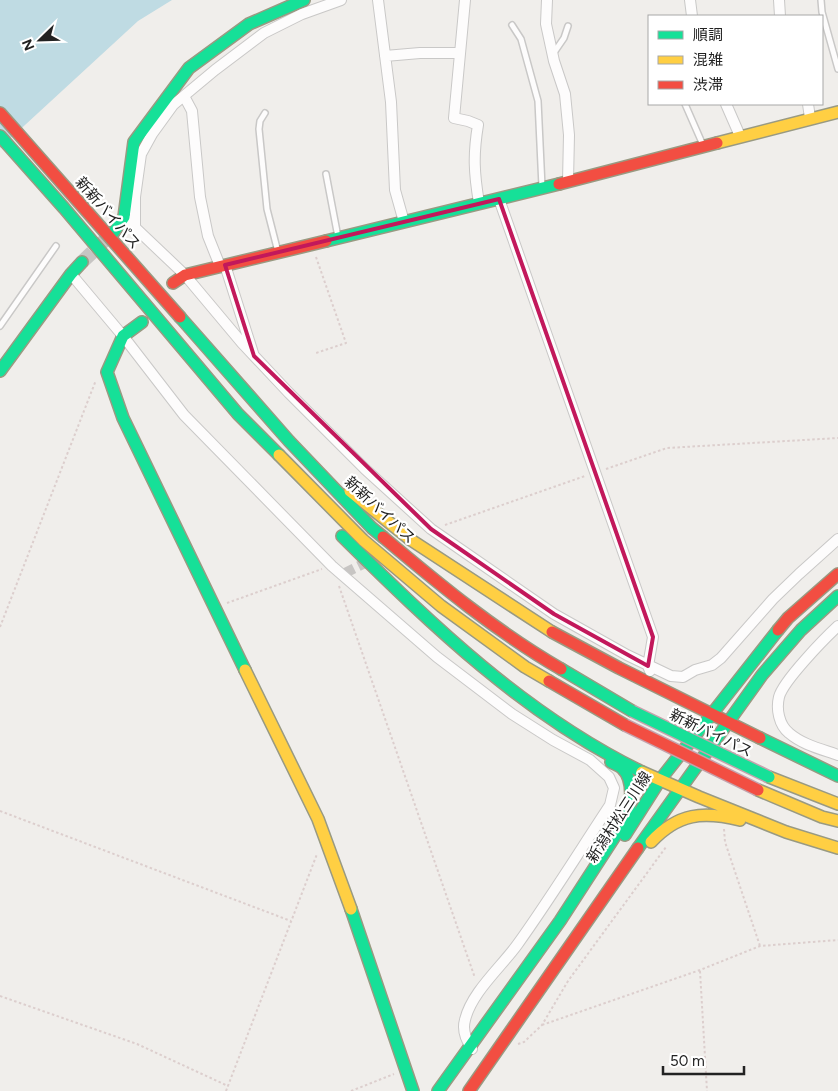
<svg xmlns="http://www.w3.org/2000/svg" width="838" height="1091" viewBox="0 0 838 1091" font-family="Figtree,'Noto Sans JP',sans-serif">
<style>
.water{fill:#bfdbe3}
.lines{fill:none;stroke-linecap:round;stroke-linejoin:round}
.street-tunnel{stroke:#c7c5c3;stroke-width:10;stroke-dasharray:10 5;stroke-linecap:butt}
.secondary-tunnel{stroke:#c7c5c3;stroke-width:14;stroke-dasharray:14 7;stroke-linecap:butt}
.lane-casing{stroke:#c9c8c7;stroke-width:8}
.street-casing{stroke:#c9c8c7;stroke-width:12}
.fast-casing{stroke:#999a82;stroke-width:14}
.slow-casing{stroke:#999a82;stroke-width:14}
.jam-casing{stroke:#999a82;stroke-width:14}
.path{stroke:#dccecd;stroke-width:2;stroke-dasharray:2.5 2.5;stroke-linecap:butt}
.lane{stroke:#fdfcfc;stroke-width:5}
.street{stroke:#fdfcfc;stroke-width:10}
.fast{stroke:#16e098;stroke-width:11}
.slow{stroke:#ffcf43;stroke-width:11}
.jam{stroke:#f24e42;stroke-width:11}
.fast-bridge-casing{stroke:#c5a2ac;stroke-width:14;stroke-linecap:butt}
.jam-bridge-casing{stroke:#c5a2ac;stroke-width:14;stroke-linecap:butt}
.fast-bridge{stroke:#16e098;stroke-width:11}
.jam-bridge{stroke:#f24e42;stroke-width:11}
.marked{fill:none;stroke:#c2185b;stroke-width:4;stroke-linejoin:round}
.labels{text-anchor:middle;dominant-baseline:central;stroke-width:4.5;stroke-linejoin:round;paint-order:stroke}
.street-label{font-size:15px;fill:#222;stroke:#fff}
</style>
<rect width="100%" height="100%" fill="#f0eeeb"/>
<path class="water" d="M0 0H172L138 21 0 148Z"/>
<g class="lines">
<path class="street-tunnel" d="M345 573 371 560"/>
<path class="secondary-tunnel" d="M82 262 105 240"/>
<g class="lane-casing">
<path id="lane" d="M821 0 822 12 838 69
M512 25 521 39 538 101 542 187
M553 54 564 38 568 26
M685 104 703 145
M265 113 260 121 259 129 267 209 278 252
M326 174 338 237
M0 326 56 246"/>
</g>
<g class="street-casing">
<path id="street" d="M378 0 391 102 395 190 404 222
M465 0 454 118 468 121 478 125C473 155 474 173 479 203
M547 0 546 24 554 61 565 94 569 135 568 181
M690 0 692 16
M779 0 780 16
M385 56 420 53H459
M184 96 192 111 200 197 208 236 220 266
M726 104 740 136
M808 104 810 118
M499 199 653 637 648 666 650 671
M124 217 185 275 242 343 289 393 365 469 431 529 554 614 627 655 671 676 683 677 695 670 712 665 721 658 773 599 799 574 838 539
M135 228V197L141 154 152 134 173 105 215 70 264 33 302 14 341 0
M225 265 253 353
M71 274 123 336 184 415 332 566 437 657 512 714 553 740 590 760 609 777 614 788 610 805C579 852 550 899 517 945 501 967 471 993 465 1020 462 1030 466 1040 472 1049
M838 626C825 638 783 681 779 697 776 709 779 725 789 733 803 745 821 749 838 755"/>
</g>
<g class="fast-casing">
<path id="fast" d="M0 136 64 208 238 414 279 455
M114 232 124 217 134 142 189 68 249 24 304 0
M326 241 559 184
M180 317 289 441 372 528 383 537
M142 322 123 336 107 372 123 418 245 670
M0 371 71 274 82 262
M342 536C433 626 525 715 642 772
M561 669 632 711
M760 738 838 776
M625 835 660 780 778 630
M638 848 762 675 801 630 838 596
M351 909 413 1091
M438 1091 560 921 628 816C631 802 634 779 622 768 619 765 614 764 611 762"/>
</g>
<g class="slow-casing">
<path id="slow" d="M717 143 838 112
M279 455 363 540 441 606 525 667 549 681
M350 491 411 540 552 632
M245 670 318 819 351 909
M642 772 699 797 786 832 838 848
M769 777 838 804
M758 790 822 817 838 821
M651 842C678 813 703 811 740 820"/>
</g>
<g class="jam-casing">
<path id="jam" d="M0 113 180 317
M559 184 717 143
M173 283 185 275 326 241
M383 537C440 585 497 632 561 669
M778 630 788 618 838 574
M552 632 619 668 760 738
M549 681 625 725
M469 1091 638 848"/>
</g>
<path class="path" d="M316 257 346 343 316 353
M606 469 667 448 838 438
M445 525 585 476
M339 586 475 978
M227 603 322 569
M0 627 96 380
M0 811 291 921
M724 829 725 842 760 946
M700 971 707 1091
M0 996 137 1044 228 1086
M542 1025 700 970 760 946 838 940
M518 1044 524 1042 542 1025 568 981 666 847
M226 1091 317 854
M351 1091 394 1074"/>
<use href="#lane" class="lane"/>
<use href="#street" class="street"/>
<use href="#fast" class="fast"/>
<use href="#slow" class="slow"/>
<use href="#jam" class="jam"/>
<g class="fast-bridge-casing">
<path id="fast-bridge" d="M632 711 769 777"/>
</g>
<g class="jam-bridge-casing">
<path id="jam-bridge" d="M625 725 758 790"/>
</g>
<use href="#fast-bridge" class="fast-bridge"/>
<use href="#jam-bridge" class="jam-bridge"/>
</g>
<path class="marked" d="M499 199 653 637 648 666 554 614 431 529 254 356 225 265Z"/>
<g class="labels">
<g class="street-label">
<text transform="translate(108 213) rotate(49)">新新バイパス</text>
<text transform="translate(380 510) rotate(43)">新新バイパス</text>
<text transform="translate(711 733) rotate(26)">新新バイパス</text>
<text transform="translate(619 817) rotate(-57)">新潟村松三川線</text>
</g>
</g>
<rect x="648" y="15" width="175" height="90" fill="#ffffff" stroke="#a7a7a7"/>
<rect x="658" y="31" width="25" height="8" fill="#16e098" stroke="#a7a7a7"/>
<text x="693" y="40" font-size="15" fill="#222222">順調</text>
<rect x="658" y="56" width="25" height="8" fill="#ffcf43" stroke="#a7a7a7"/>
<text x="693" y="65" font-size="15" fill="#222222">混雑</text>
<rect x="658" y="81" width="25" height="8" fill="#f24e42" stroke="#a7a7a7"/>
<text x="693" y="90" font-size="15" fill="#222222">渋滞</text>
<g transform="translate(40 40) rotate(247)" stroke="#ffffff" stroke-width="4" paint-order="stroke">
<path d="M0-4L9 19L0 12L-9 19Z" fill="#222222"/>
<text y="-8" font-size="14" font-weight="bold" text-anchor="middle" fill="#222222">N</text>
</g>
<path d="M663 1066v8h81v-8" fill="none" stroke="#222222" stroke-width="2.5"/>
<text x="670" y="1066" font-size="15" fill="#222222" stroke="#ffffff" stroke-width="4" paint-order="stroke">50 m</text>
</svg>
